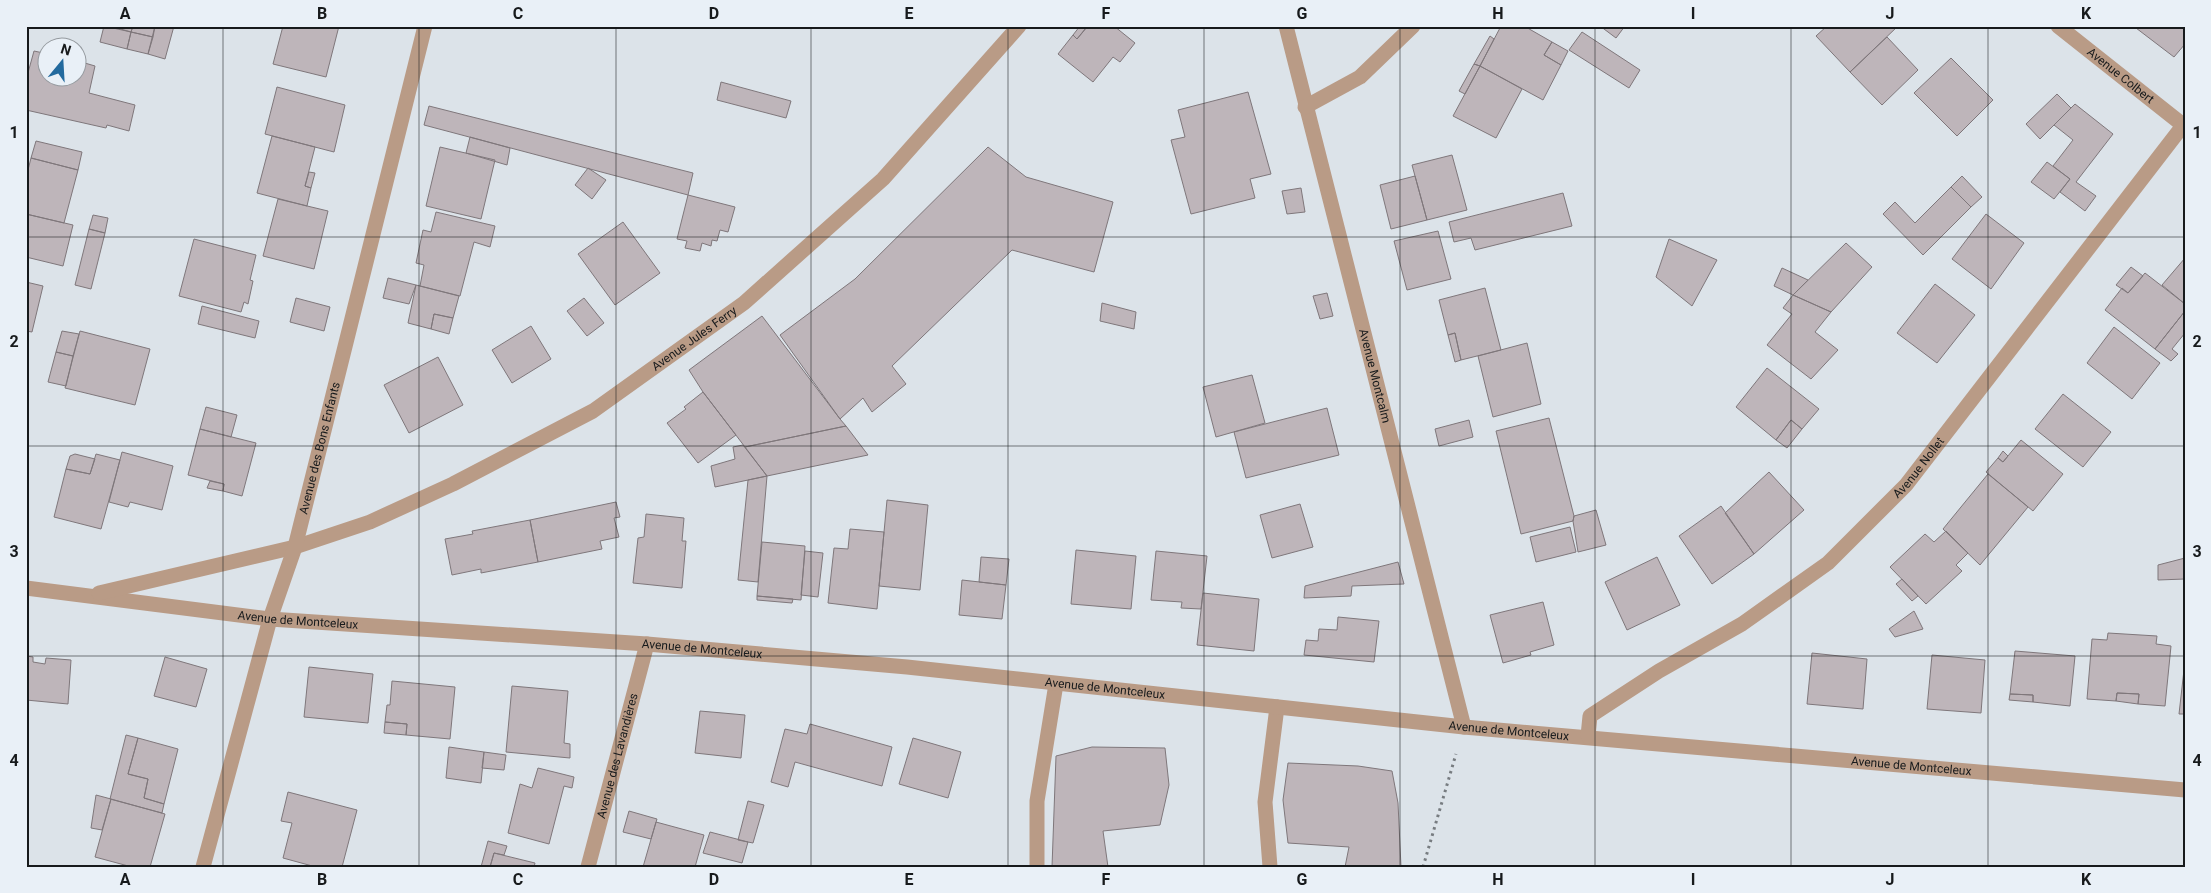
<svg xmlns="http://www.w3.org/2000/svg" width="2211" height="893" viewBox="0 0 2211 893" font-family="Roboto,sans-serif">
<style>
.building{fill:#beb5ba;stroke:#7f777b}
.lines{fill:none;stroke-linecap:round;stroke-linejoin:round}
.path{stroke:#777c80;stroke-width:3;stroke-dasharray:2.5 4;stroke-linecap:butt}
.service{stroke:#b99b86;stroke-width:15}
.minor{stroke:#b99b86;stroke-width:15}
.grid{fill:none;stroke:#171a1c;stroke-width:1;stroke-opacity:0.55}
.labels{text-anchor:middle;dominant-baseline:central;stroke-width:4.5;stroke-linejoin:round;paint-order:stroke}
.street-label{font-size:12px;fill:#171a1c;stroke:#e9f0f7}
.neatline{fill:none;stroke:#171a1c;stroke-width:2}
.grid-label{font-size:16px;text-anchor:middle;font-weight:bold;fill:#171a1c}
</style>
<rect width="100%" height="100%" fill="#dce3e9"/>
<path class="building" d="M104 26 131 32 127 49 100 42Z
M110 26H133L131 32Z
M133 26H155L153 37 131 32Z
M155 26H174L165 59 148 54Z
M283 26H339L326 77 273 64Z
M1080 26 1085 29 1077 39 1073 35Z
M1088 26H1114L1135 43 1120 62 1113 57 1093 82 1058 54 1073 35 1077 39Z
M1501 26H1524L1552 42 1544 55 1561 65 1543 100 1480 66Z
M1600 26H1625L1616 38Z
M1827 26H1898L1850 72 1816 36Z
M2137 26H2185V44L2174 57 2136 28Z
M131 32 153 37 148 54 127 49Z
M1582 32 1640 70 1629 88 1569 50Z
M1490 36 1494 39 1480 66 1474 64Z
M1887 37 1918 70 1882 105 1850 72Z
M1552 42 1568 51 1561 65 1544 55Z
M34 51 48 54V78H78V61L95 66 89 93 135 105 129 131 107 125 106 128 26 110V80Z
M1951 58 1993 100 1957 136 1914 93Z
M1474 64 1480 66 1465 94 1459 91Z
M1480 66 1522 89 1496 138 1453 116Z
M721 82 791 101 786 118 717 100Z
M277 87 345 105 334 152 265 134Z
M1248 92 1271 174 1250 179 1255 198 1191 214 1171 140 1185 137 1178 110Z
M2057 94 2071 108 2040 139 2026 124Z
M2075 104 2113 134 2076 182 2096 196 2085 211 2060 192 2070 179 2053 166 2073 140 2054 125Z
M429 106 693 173 688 195 424 125Z
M272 136 315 147 305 186 311 188 307 206 257 193Z
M470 137 510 148 507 165 466 153Z
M36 141 82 152 78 170 31 158Z
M440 147 495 160 481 219 426 206Z
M988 147 1026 177 1113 202 1094 272 1012 250 892 366 906 384 872 412 863 398 840 419 780 335 855 279Z
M1452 155 1467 210 1427 220 1412 165Z
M31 158 78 170 64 223 26 214V178Z
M2047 162 2070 179 2054 199 2031 182Z
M588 168 606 180 592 199 575 185Z
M309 172 315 173 311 188 305 186Z
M1415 176 1427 220 1391 229 1380 185Z
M1962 176 1982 197 1971 207 1951 187Z
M1951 187 1971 207 1923 255 1883 214 1895 202 1915 223Z
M1301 188 1305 212 1287 214 1282 191Z
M1563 193 1572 226 1475 250 1471 238 1454 242 1449 222Z
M688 195 735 207 728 232 720 230 717 241 712 240 711 246 702 243 700 251 685 248 687 241 677 239Z
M278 199 328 211 314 269 263 256Z
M436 212 495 226 490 247 474 242 460 296 420 286 424 265 416 263 423 230 431 232Z
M26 214 73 225 63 266 26 257Z
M1986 214 2024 243 1991 289 1952 259Z
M93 215 108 218 105 233 89 229Z
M623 222 660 273 615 305 578 254Z
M89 229 105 233 91 289 75 285Z
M1438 231 1451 279 1407 290 1394 241Z
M194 239 256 255 250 280 253 281 248 304 244 302 241 312 179 296Z
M1669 239 1717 260 1692 306 1656 277Z
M1846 243 1872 267 1831 312 1793 295Z
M2185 258V304L2162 285Z
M2131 267 2143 276 2128 293 2116 285Z
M1782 268 1808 280 1793 295 1774 286Z
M2145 273 2185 304V311L2155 349 2105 310 2122 288 2128 293Z
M388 278 416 285 409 304 383 298Z
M26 282 43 286 32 332 26 331Z
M1935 284 1975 315 1937 363 1897 333Z
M416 285 459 296 453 318 434 314 431 329 408 323Z
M1485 288 1501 350 1461 360 1455 333 1448 335 1439 300Z
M1327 293 1333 316 1320 319 1313 296Z
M1793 295 1831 312 1815 332 1838 350 1811 379 1767 345 1792 314 1783 308Z
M296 298 330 307 324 331 290 322Z
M584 298 604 323 587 336 567 311Z
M1102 303 1136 312 1134 329 1100 321Z
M202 306 259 321 255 338 198 324Z
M2185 311V333L2172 349 2178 354 2171 361 2155 349Z
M434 314 453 318 449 334 431 329Z
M762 316 840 419 846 426 745 447 703 392 689 370Z
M531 326 551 359 512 383 492 350Z
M2114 327 2160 363 2132 399 2087 363Z
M62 331 79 334 73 356 56 352Z
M80 331 150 349 135 405 65 388Z
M1455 333 1461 360 1455 362 1448 335Z
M1527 343 1541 404 1493 417 1478 356Z
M56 352 73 356 66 386 48 382Z
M438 357 463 405 409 433 384 385Z
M1767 368 1819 409 1802 429 1791 420 1776 440 1736 407Z
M1252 375 1265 423 1216 437 1203 387Z
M703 392 736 435 698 463 667 423 686 409 684 407Z
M2063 394 2111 432 2083 467 2035 429Z
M206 407 237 415 231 437 200 429Z
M1327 408 1339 455 1246 478 1234 432Z
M1549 418 1574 516 1573 521 1521 534 1496 431Z
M1469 420 1473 437 1439 446 1435 429Z
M1791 420 1802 429 1787 448 1776 440Z
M846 426 868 455 767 476 745 447Z
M200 429 256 443 242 496 223 491 224 484 188 475Z
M2021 440 2063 474 2033 511 1986 472 1998 458 2003 462Z
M743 445 767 476 715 487 711 466 735 459 733 447Z
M2003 451 2008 456 2003 462 1998 458Z
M122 452 173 466 162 510 130 502 128 507 109 502Z
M75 454 95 459 90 474 66 469 70 456Z
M96 454 120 460 101 529 54 517 66 469 90 474Z
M1769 472 1804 510 1754 554 1725 513Z
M1988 474 2028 507 1980 565 1943 529Z
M767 476 758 582 738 580 748 480Z
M210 481 224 484 223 491 207 488Z
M887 500 928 505 920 590 879 586Z
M616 502 620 517 614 518 619 537 600 541 602 549 538 562 530 520Z
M1300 504 1313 547 1272 558 1260 515Z
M1721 506 1754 554 1712 584 1679 536Z
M1596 510 1606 545 1578 552 1573 521 1574 516Z
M646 514 684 518 682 541H686L682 588 633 583 638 538 644 537Z
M530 520 538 562 481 573V569L452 575 445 539 473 534 472 531Z
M1570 527 1576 552 1536 562 1530 537Z
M850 529 884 532 877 609 828 603 834 548 848 549Z
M1946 531 1968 553 1956 565 1962 571 1926 604 1890 567 1925 534 1934 542Z
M762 542 805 546 801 600 757 596Z
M1076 550 1136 556 1131 609 1071 604Z
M805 551 823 553 818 597 801 595Z
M1156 551 1207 556 1201 609 1181 608 1182 602 1151 600Z
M981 557 1009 559 1006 585 979 582Z
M1657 557 1680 605 1627 630 1605 582Z
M2185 558V579L2158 580V565Z
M1398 562 1404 584 1352 586 1351 596 1304 598 1305 586Z
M1902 579 1918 596 1912 601 1896 584Z
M962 580 1006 585 1002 619 959 615Z
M1203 593 1259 599 1254 651 1197 645Z
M757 596 793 599 792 603 757 600Z
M1543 602 1554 645 1530 652 1531 655 1503 663 1490 615Z
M1914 611 1923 629 1895 637 1889 629Z
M1338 617 1379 621 1374 662 1304 655 1306 640 1318 641 1319 629 1337 630Z
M2108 633 2157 636 2156 644 2171 646 2165 706 2138 704 2139 694 2117 693 2116 701 2087 699 2092 639 2107 640Z
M2015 651 2075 656 2070 706 2033 702V695L2010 694Z
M1812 653 1867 659 1863 709 1807 704Z
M1932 655 1985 660 1981 713 1927 709Z
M26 656 33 657V662L45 664 46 658 71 660 68 704 26 700Z
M165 657 207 669 196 707 154 696Z
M2185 661V714H2179Z
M309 667 373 674 368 723 304 717Z
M392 681 455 687 450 739 406 735 407 724 385 722 387 705H390Z
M512 686 568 691 564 743 570 744V758L506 752Z
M2117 693 2139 694 2138 704 2116 701Z
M2010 694 2033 695V702L2009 700Z
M700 711 745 715 741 758 695 753Z
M385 722 407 724 406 735 384 733Z
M810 724 892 747 882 786 795 762 788 787 771 782 785 729 807 734Z
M126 735 138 738 128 774 148 779 144 798 164 804 162 813 110 799Z
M138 738 178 749 164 804 144 798 148 779 128 774Z
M913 738 961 752 948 798 899 784Z
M449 747 484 752 481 783 446 778Z
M1092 747 1165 748 1169 785 1160 825 1103 831 1108 867H1052L1056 756Z
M484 752 506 755 504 770 482 768Z
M1288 763 1358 766 1392 771 1398 803 1401 867H1345L1349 847 1288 843 1283 800Z
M538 768 574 777 572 788 564 786 549 844 508 833 520 784 532 788Z
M288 792 357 810 342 867H316L283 858 292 823 281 821Z
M96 795 111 799 102 830 91 828Z
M111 799 165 814 150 867H132L95 857Z
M748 801 764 805 753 843 738 840Z
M629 811 657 819 651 839 623 832Z
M656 822 704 835 695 867H643Z
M710 832 748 842 742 863 703 853Z
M488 841 507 846 504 855 494 853 490 867H481Z
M494 853 535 863 534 867H490Z"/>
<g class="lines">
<path class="path" d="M1423 867 1456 754"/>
<path class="service" d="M1037 867V801L1056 684
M1270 867 1265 802 1277 707"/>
<g class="minor">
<path id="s1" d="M1286 26 1464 727"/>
<path id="s2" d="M2058 26 2183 125"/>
<path d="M1305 107 1360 77 1413 26"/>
<path id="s3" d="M26 588 270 619 647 644 907 667 1464 727 2185 790"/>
<path id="s4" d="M99 593 295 547 370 522 453 484 593 411 744 303 883 179 1019 26"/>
<path id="s5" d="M1588 736 1590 716 1659 671 1742 624 1828 563 1906 485 2185 123"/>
<path id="s6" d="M203 867 270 619 295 547 425 26"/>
<path id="s7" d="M588 867 647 644"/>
</g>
</g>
<path class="grid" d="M223 26V867M419 26V867M616 26V867M811 26V867M1008 26V867M1204 26V867M1400 26V867M1595 26V867M1791 26V867M1988 26V867M26 237H2185M26 446H2185M26 656H2185"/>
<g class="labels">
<g class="street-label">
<text stroke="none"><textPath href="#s2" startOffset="80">Avenue Colbert</textPath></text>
<text stroke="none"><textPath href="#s4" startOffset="654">Avenue Jules Ferry</textPath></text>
<text stroke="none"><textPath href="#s1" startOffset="361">Avenue Montcalm</textPath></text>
<text stroke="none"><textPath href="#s6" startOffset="435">Avenue des Bons Enfants</textPath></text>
<text stroke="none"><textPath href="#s5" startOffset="435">Avenue Nollet</textPath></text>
<text stroke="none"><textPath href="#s3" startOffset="274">Avenue de Montceleux</textPath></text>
<text stroke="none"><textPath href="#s3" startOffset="679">Avenue de Montceleux</textPath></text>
<text stroke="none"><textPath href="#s3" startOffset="1084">Avenue de Montceleux</textPath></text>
<text stroke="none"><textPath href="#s3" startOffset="1490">Avenue de Montceleux</textPath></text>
<text stroke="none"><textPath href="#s7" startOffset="115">Avenue des Lavandières</textPath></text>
<text stroke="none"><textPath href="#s3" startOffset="1894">Avenue de Montceleux</textPath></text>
</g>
</g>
<rect width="2211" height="893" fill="none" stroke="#e9f0f7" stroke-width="55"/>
<g transform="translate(62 62) rotate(18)"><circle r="24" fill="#e9f0f7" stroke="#959a9f"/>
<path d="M0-4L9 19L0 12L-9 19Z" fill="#236a9e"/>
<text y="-8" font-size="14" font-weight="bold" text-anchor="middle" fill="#171a1c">N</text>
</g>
<rect x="28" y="28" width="2156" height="838" class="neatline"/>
<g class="grid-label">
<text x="125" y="19">A</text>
<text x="322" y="19">B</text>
<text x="518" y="19">C</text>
<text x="714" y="19">D</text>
<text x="909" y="19">E</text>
<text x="1106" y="19">F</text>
<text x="1302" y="19">G</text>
<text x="1498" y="19">H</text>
<text x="1693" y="19">I</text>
<text x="1890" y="19">J</text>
<text x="2086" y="19">K</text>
<text x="14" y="138">1</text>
<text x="2197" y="138">1</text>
<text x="14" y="347">2</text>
<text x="2197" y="347">2</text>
<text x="14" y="557">3</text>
<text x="2197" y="557">3</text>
<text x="14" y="766">4</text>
<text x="2197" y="766">4</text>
<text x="125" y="885">A</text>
<text x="322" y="885">B</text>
<text x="518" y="885">C</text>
<text x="714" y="885">D</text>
<text x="909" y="885">E</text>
<text x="1106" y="885">F</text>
<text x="1302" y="885">G</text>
<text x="1498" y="885">H</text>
<text x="1693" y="885">I</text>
<text x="1890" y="885">J</text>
<text x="2086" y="885">K</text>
</g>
</svg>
